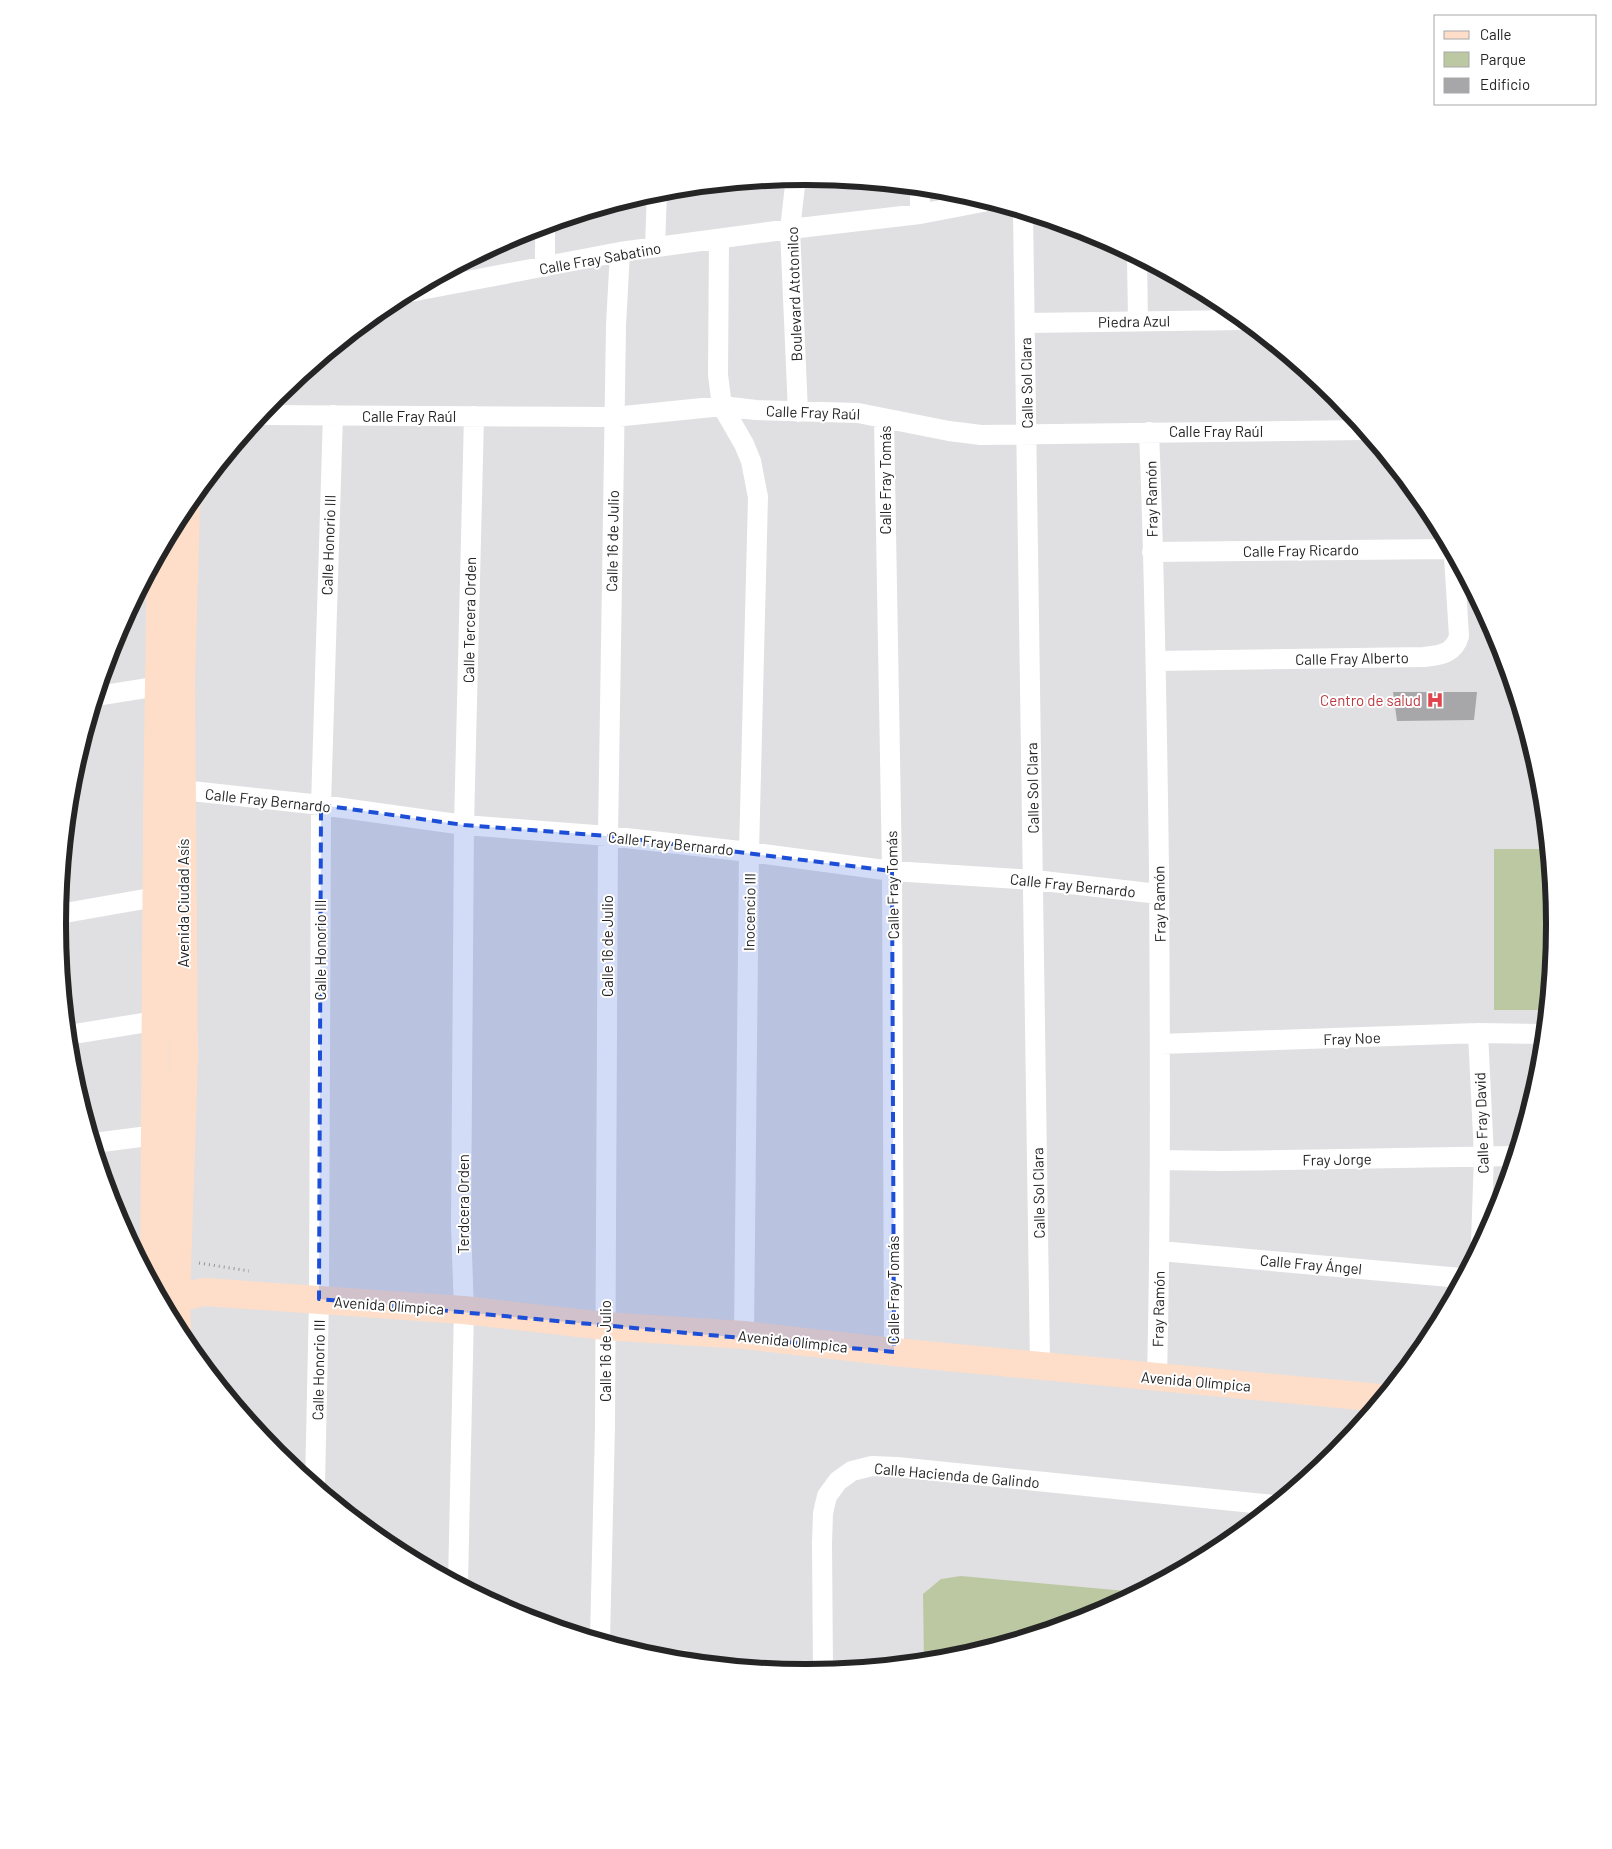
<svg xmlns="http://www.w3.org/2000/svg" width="1612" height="1849" viewBox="0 0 1612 1849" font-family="Barlow,sans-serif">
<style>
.green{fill:#bbc8a2}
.building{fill:#a7a6a9}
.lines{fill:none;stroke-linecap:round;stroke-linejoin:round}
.path{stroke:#959496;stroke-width:3;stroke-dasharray:1 4;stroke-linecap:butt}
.street{stroke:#fff;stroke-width:20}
.secondary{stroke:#fedec8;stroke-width:28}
.marked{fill:#1d4ed8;fill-opacity:0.2;stroke:#1d4ed8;stroke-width:4;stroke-dasharray:10 6;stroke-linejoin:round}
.labels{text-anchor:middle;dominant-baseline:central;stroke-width:4;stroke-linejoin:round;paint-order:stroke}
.street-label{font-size:15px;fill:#252526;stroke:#fff}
.health-label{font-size:15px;fill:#be3a42;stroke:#fff;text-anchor:end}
.rim{fill:none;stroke:#252526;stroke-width:6}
</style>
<rect width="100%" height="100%" fill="#e0dfe2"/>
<path class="green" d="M1494 849H1547L1554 925 1546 1010H1494Z
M961 1576 1137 1592 1092 1616 952 1659 924 1661 923 1594 941 1579Z"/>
<path class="building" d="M1393 692H1477L1474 720 1397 721Z"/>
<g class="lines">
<path class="path" d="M199 1263 249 1271"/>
<path class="street" d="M796 177 790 229 798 412
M1023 212 1040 1365
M920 214V187
M545 225V267
M719 239 718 375 722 406 744 444 751 461 758 497 749 852 744 1335
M655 247 657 191
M1137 257 1138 321
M410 292 620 252 790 229 920 214 988 201
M1025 323 1244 320
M261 415 614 417 722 406 756 410 858 413 949 431 981 435 1364 430
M884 418 892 871 894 1352
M1149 432C1155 577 1157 723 1159 869 1160 1038 1161 1208 1157 1377
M1152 552 1450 549
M1157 661 1424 657C1440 655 1454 654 1459 636L1454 557
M97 696 172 684
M182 790 321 805 464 825 608 836 749 852 892 871 1034 880 1159 894
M59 914 156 897
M1478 1033 1484 1156 1481 1242
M68 1035 155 1021
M1160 1044 1478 1033 1544 1034
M94 1143 156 1135
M1160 1160 1221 1161 1514 1156
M1160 1251 1461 1278
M315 1485 319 1299 321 805 333 415
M458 1583 464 1310 461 1226 464 825 474 416
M600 1640 605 1426 608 836 616 325 620 252
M661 1659 684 1660
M823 1671 822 1543 823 1513 827 1496 838 1481 852 1471 872 1466 897 1467 1273 1505"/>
<path class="secondary" d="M154 1284 157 813 161 551
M163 1302 204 1292 464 1310 605 1326 744 1335 894 1352 1381 1398
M177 1327 176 1299 184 1060 181 682 186 506"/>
</g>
<path class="marked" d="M321 805 464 825 608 836 892 871 894 1352 319 1299Z"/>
<defs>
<g id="hospital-bare" transform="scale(1.35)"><path d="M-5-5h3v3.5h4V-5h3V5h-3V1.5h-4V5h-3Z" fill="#e0444e" stroke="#fff" stroke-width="2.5" paint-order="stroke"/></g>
</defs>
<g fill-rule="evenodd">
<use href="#hospital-bare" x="1435" y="700"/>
</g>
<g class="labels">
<g class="street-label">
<text transform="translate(600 258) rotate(-10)">Calle Fray Sabatino</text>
<text transform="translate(794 294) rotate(-92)">Boulevard Atotonilco</text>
<text transform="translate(1134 321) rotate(-1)">Piedra Azul</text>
<text transform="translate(1026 383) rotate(-91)">Calle Sol Clara</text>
<text transform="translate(813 412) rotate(2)">Calle Fray Raúl</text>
<text x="409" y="416">Calle Fray Raúl</text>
<text x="1216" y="431">Calle Fray Raúl</text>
<text transform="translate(885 480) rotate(-90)">Calle Fray Tomás</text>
<text transform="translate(1151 499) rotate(-91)">Fray Ramón</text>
<text transform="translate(612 541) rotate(-89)">Calle 16 de Julio</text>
<text transform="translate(328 545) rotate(-88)">Calle Honorio III</text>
<text transform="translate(1301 550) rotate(-1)">Calle Fray Ricardo</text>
<text transform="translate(469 620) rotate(-89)">Calle Tercera Orden</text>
<text transform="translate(1352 658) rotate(-1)">Calle Fray Alberto</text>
<text transform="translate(1032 788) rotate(-91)">Calle Sol Clara</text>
<text transform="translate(268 800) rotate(6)">Calle Fray Bernardo</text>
<text transform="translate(671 843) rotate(6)">Calle Fray Bernardo</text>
<text transform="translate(892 885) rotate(-91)">Calle Fray Tomás</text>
<text transform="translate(1073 885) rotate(6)">Calle Fray Bernardo</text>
<text transform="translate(183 903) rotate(-90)">Avenida Ciudad Asís</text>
<text transform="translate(1159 904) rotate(-91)">Fray Ramón</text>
<text transform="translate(749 912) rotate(-89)">Inocencio III</text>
<text transform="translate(607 946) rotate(-90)">Calle 16 de Julio</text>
<text transform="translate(320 950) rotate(-90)">Calle Honorio III</text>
<text transform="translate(1352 1038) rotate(-2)">Fray Noe</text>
<text transform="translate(1481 1123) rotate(-92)">Calle Fray David</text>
<text transform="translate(1337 1159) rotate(-1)">Fray Jorge</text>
<text transform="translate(1038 1193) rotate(-91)">Calle Sol Clara</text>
<text transform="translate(463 1204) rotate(-90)">Terdcera Orden</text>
<text transform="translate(1311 1264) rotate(5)">Calle Fray Ángel</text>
<text transform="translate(893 1290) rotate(-90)">Calle Fray Tomás</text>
<text transform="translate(389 1305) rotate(4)">Avenida Olímpica</text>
<text transform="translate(1158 1309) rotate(-89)">Fray Ramón</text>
<text transform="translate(793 1341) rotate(6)">Avenida Olímpica</text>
<text transform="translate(605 1351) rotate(-90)">Calle 16 de Julio</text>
<text transform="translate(318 1370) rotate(-89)">Calle Honorio III</text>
<text transform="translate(1196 1381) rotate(5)">Avenida Olímpica</text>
<text transform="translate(957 1475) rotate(5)">Calle Hacienda de Galindo</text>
</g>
<g class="health-label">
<text x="1421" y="700">Centro de salud</text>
</g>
</g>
<path d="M0 0H1612V1849H0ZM805 185H807A739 739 0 0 1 1546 924V925A739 739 0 0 1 807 1664H805A739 739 0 0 1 66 925V924A739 739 0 0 1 805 185Z" fill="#fff" fill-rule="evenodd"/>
<path class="rim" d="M805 185H807A739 739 0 0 1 1546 924V925A739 739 0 0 1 807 1664H805A739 739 0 0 1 66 925V924A739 739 0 0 1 805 185Z"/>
<rect x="1434" y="15" width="162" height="90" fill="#ffffff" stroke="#a8a8a8"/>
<rect x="1444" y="31" width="25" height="8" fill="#fedec8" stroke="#a8a8a8"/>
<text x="1480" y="40" font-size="15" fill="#252526">Calle</text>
<rect x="1444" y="52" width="25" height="15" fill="#bbc8a2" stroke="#a8a8a8"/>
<text x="1480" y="65" font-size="15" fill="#252526">Parque</text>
<rect x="1444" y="78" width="25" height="15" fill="#a7a6a9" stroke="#a8a8a8"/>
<text x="1480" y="90" font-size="15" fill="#252526">Edificio</text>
</svg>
